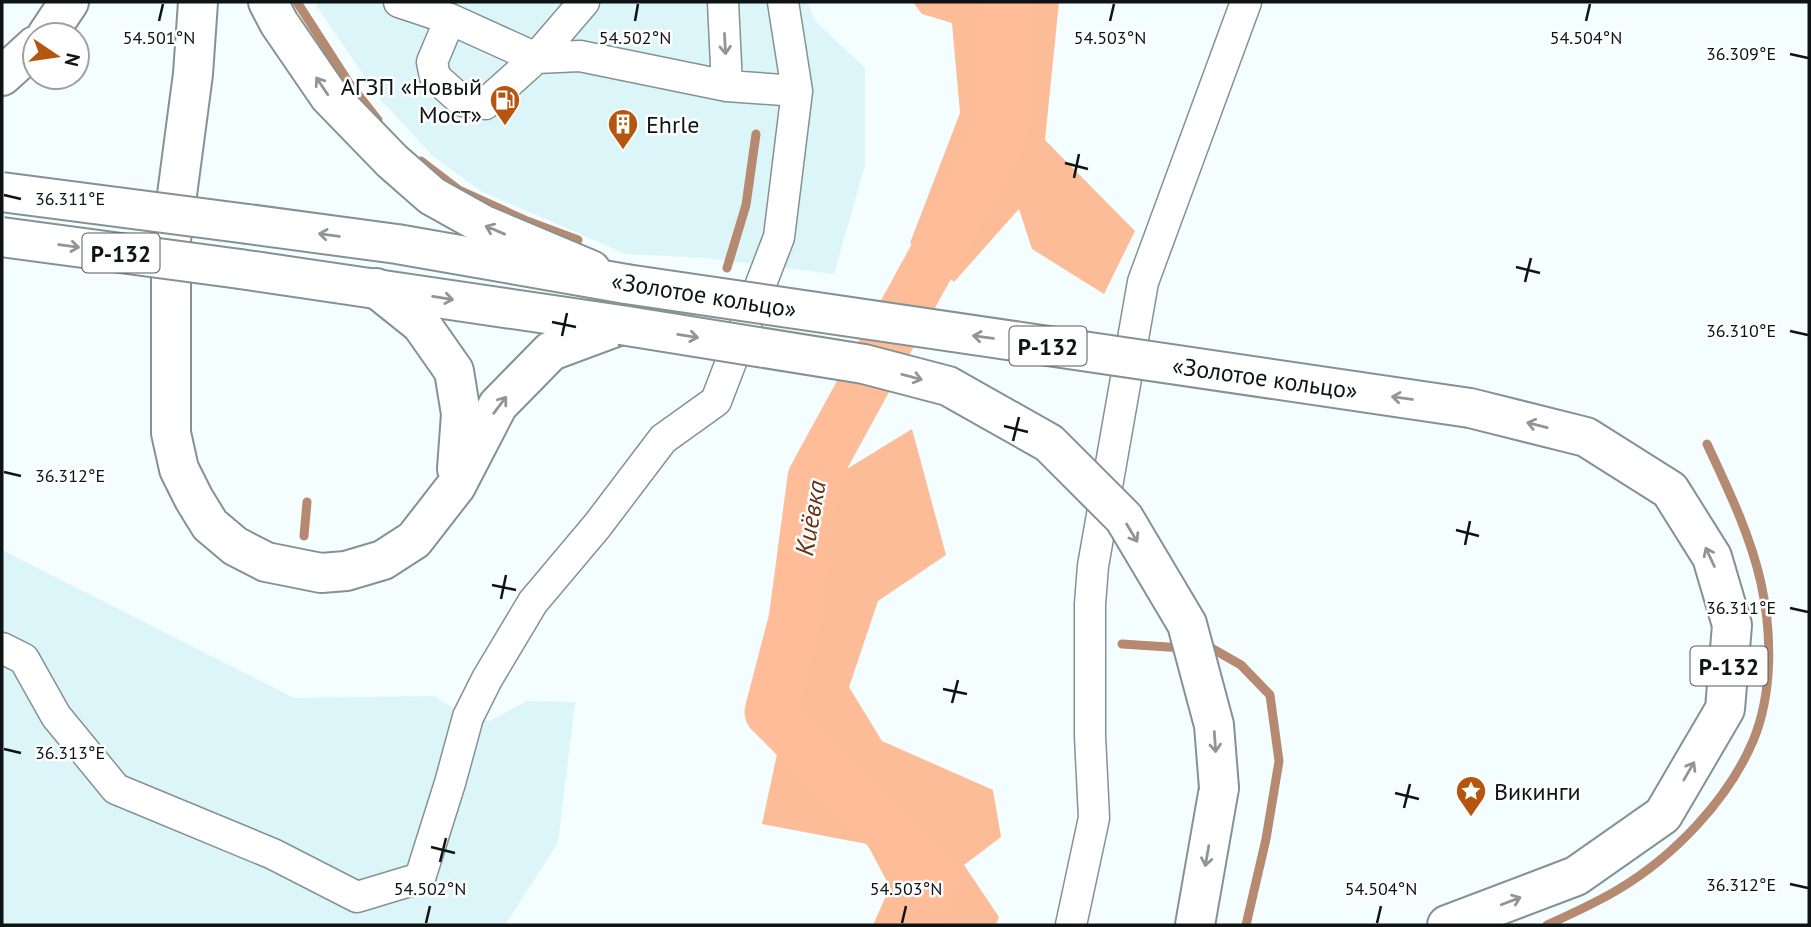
<svg xmlns="http://www.w3.org/2000/svg" width="1811" height="927" viewBox="0 0 1811 927" font-family="'PT Sans',sans-serif">
<style>
.built{fill:#dcf5f9}
.forest{fill:#fdbc98}
.lines{fill:none;stroke-linecap:round;stroke-linejoin:round}
.stream{stroke:#b68a71;stroke-width:9}
.river{stroke:#febc99;stroke-width:51}
.minor-casing{stroke:#849294;stroke-width:33}
.major-casing{stroke:#849294;stroke-width:42}
.highway-casing{stroke:#849294;stroke-width:42}
.minor{stroke:#fff;stroke-width:30}
.major{stroke:#fff;stroke-width:38}
.highway{stroke:#fff;stroke-width:38}
.highway-bridge-casing{stroke:#849294;stroke-width:42;stroke-linecap:butt}
.highway-bridge{stroke:#fff;stroke-width:38}
.oneway{stroke:#939595}
.ticks{fill:none;stroke:#0e1414;stroke-width:2.5}
.labels{text-anchor:middle;dominant-baseline:central;stroke-width:5;stroke-linejoin:round;paint-order:stroke}
.shield{fill:#fff;stroke:#565a5a;stroke-width:2}
.shield-label{font-size:23px;font-weight:bold;fill:#0e1414}
.poi-label{font-size:24px;fill:#0e1414;stroke:#fff;text-anchor:start}
.street-label{font-size:24px;fill:#0e1414;stroke:#fff}
.water-label{font-size:26px;font-style:italic;fill:#663313;stroke:#fff}
.ticks-label{font-size:18px;text-anchor:middle;fill:#0e1414;stroke:#fff;stroke-width:5;stroke-linejoin:round;paint-order:stroke}
</style>
<rect width="100%" height="100%" fill="#f4fdff"/>
<path class="built" d="M314 2H808L814 20 865 68V165L834 274 706 258 626 254 481 191 434 157 379 98Z
M2 550 294 698 434 696 468 717 490 721 527 701 575 702 558 843 505 925H2Z"/>
<path class="forest" d="M913 2H1059L1045 140 1135 231 1104 294 1032 249 1019 209 954 282 910 243 960 113 952 23 922 14Z
M912 429 946 555 878 601 849 687 882 741 993 790 1001 837 964 865 999 917 996 925H873L890 887 867 844 762 824 837 475Z"/>
<g class="lines">
<path class="stream" d="M297 2 349 83 378 120
M421 161 459 190 527 221 578 240
M727 268 746 205 756 134
M304 536 307 502
M1122 644 1183 648
M1204 649H1213L1241 665 1270 695 1279 761 1266 839 1246 925
M1547 925C1571 914 1596 903 1619 889 1674 856 1728 800 1753 741 1773 693 1772 633 1761 583 1750 534 1728 489 1707 444"/>
<path class="river" d="M919 925 932 874 770 712 794 620 813 478 1001 134 1007 2"/>
<g class="minor-casing">
<path id="minor" d="M399 2 450 19 536 58 580 56 727 86 797 91
M723 2 727 86
M450 19 432 62 435 77 462 101 485 104 536 58 584 2
M2 648 24 659 56 716 116 789 273 854 357 897 420 878 450 783 468 717 487 679 533 602 597 526 663 439 716 401 779 237 797 91 783 2
M1071 925 1094 818 1090 736V604L1093 566 1143 282 1246 2"/>
</g>
<g class="major-casing">
<path id="major" d="M198 2 193 74 171 240V433L179 469 194 499 210 525 235 546 266 562 321 573 346 571 383 560 414 540 456 486 498 405 551 351 621 325
M268 2 279 23 329 96 392 161 432 196 484 225 591 270
M47 35 69 2
M2 76 35 46
M376 288 421 324 454 371 461 414 457 469"/>
</g>
<g class="highway-casing">
<path id="highway" d="M248 224 397 244 626 284
M240 269 621 325
M1195 925 1219 788
M1447 925 1576 876 1663 815 1725 709 1732 625 1712 557 1670 490 1586 437 1470 408"/>
</g>
<use href="#minor" class="minor"/>
<use href="#major" class="major"/>
<use href="#highway" class="highway"/>
<g class="highway-bridge-casing">
<path id="highway-bridge" d="M2 192 248 224
M2 237 240 269
M626 284 1470 408
M621 325 864 364 948 386 1049 443 1124 518 1187 624 1214 725 1219 788"/>
</g>
<use href="#highway-bridge" class="highway-bridge"/>
</g>
<defs><path id="oneway-shaft" d="M-6 0H5M1.5-3L5.5 0L1.5 3" fill="none" stroke-width="1.6" stroke-linecap="round" stroke-linejoin="round" transform="scale(1.75)"/></defs>
<g class="oneway">
<use href="#oneway-shaft" transform="translate(725 44) rotate(87)"/>
<use href="#oneway-shaft" transform="translate(322 86) rotate(-124)"/>
<use href="#oneway-shaft" transform="translate(495 230) rotate(-157)"/>
<use href="#oneway-shaft" transform="translate(329 235) rotate(-172)"/>
<use href="#oneway-shaft" transform="translate(69 246) rotate(8)"/>
<use href="#oneway-shaft" transform="translate(443 298) rotate(9)"/>
<use href="#oneway-shaft" transform="translate(688 336) rotate(9)"/>
<use href="#oneway-shaft" transform="translate(983 337) rotate(-172)"/>
<use href="#oneway-shaft" transform="translate(912 377) rotate(15)"/>
<use href="#oneway-shaft" transform="translate(1402 398) rotate(-172)"/>
<use href="#oneway-shaft" transform="translate(500 405) rotate(-53)"/>
<use href="#oneway-shaft" transform="translate(1537 425) rotate(-166)"/>
<use href="#oneway-shaft" transform="translate(1132 533) rotate(59)"/>
<use href="#oneway-shaft" transform="translate(1710 557) rotate(-115)"/>
<use href="#oneway-shaft" transform="translate(1215 742) rotate(86)"/>
<use href="#oneway-shaft" transform="translate(1689 771) rotate(-60)"/>
<use href="#oneway-shaft" transform="translate(1207 856) rotate(100)"/>
<use href="#oneway-shaft" transform="translate(1511 901) rotate(-21)"/>
</g>
<path class="ticks" d="M159 21 163 4M635 21 638 4M1110 21 1114 4M1586 21 1590 4M1790 54 1808 58M1065 163 1088 169M1074 178 1079 154M4 195 21 199M1516 267 1540 273M1525 282 1531 258M552 322 576 327M1790 331 1808 335M562 336 567 313M1004 426 1028 432M1013 441 1019 417M4 472 21 476M1456 530 1479 536M1465 545 1470 521M492 585 516 590M501 599 506 575M1790 608 1808 612M943 689 967 694M952 703 958 680M4 749 21 753M1395 793 1419 799M1404 808 1410 784M431 847 455 853M440 862 446 838M1790 884 1808 888M426 923 430 906M902 923 906 906M1377 923 1381 906"/>
<defs>
<g id="fuel-pin" transform="scale(1.575)"><path d="M0 17L-7.5 6A9.5 9.5 0 1 1 7.5 6Z" fill="#b6560e" stroke="#fff"/><path d="M-5.5-6h7V0h2V4h1.3V-2.5L3-4.5l.8-.8L6-3V5H2.5V1h-1V6h-7ZM-4.2-4.7v3.2H.2V-4.7Z" fill="#fff"/></g>
<g id="building-pin" transform="scale(1.575)"><path d="M0 17L-7.5 6A9.5 9.5 0 1 1 7.5 6Z" fill="#b6560e" stroke="#fff"/><path d="M-4-6H4V6H1V3H-1V6H-4ZM-2.5-4.3h1.7v1.8h-1.7ZM.8-4.3h1.7v1.8H.8ZM-2.5-1h1.7V.8h-1.7ZM.8-1h1.7V.8H.8Z" fill="#fff"/></g>
<g id="sight-pin" transform="scale(1.575)"><path d="M0 17L-7.5 6A9.5 9.5 0 1 1 7.5 6Z" fill="#b6560e" stroke="#fff"/><path d="M0-6L1.8-2.2L6-1.7L2.9 1.2L3.7 5.4L0 3.3L-3.7 5.4L-2.9 1.2L-6-1.7L-1.8-2.2Z" fill="#fff"/></g>
</defs>
<g fill-rule="evenodd">
<use href="#fuel-pin" x="505" y="100"/>
<use href="#building-pin" x="623" y="124"/>
<use href="#sight-pin" x="1471" y="791"/>
</g>
<g class="labels">
<g class="shield">
<rect x="82.5" y="233.5" width="77" height="39" rx="5"/>
<rect x="1009.5" y="326.5" width="77" height="39" rx="5"/>
<rect x="1690.5" y="646.5" width="77" height="39" rx="5"/>
</g>
<g class="shield-label">
<text x="121" y="253">Р-132</text>
<text x="1048" y="346">Р-132</text>
<text x="1729" y="666">Р-132</text>
</g>
<g class="poi-label">
<text x="482" y="86" text-anchor="end">АГЗП «Новый<tspan x="482" dy="28">Мост»</tspan></text>
<text x="646" y="124">Ehrle</text>
<text x="1494" y="791">Викинги</text>
</g>
<g class="street-label">
<text transform="translate(704 295) rotate(9)">«Золотое кольцо»</text>
<text transform="translate(1265 378) rotate(8)">«Золотое кольцо»</text>
</g>
<g class="water-label">
<text transform="translate(810 518) rotate(-80)">Киёвка</text>
</g>
</g>
<g class="ticks-label">
<text x="635" y="44">54.502°N</text>
<text x="1110" y="44">54.503°N</text>
<text x="1586" y="44">54.504°N</text>
<text x="159" y="44">54.501°N</text>
<text x="1741" y="60">36.309°E</text>
<text x="70" y="205">36.311°E</text>
<text x="1741" y="337">36.310°E</text>
<text x="70" y="482">36.312°E</text>
<text x="1741" y="614">36.311°E</text>
<text x="70" y="759">36.313°E</text>
<text x="1741" y="891">36.312°E</text>
<text x="430" y="895">54.502°N</text>
<text x="906" y="895">54.503°N</text>
<text x="1381" y="895">54.504°N</text>
</g>
<rect width="1811" height="927" fill="none" stroke="#0e1414" stroke-width="7"/>
<g transform="translate(56 56) rotate(103)"><circle r="33" fill="#ffffff" stroke="#9fa1a1" stroke-width="2"/>
<path d="M0-5L12 26L0 18L-12 26Z" fill="#b6560e"/>
<text y="-10" font-size="19" font-weight="bold" text-anchor="middle" fill="#0e1414">N</text>
</g>
</svg>
